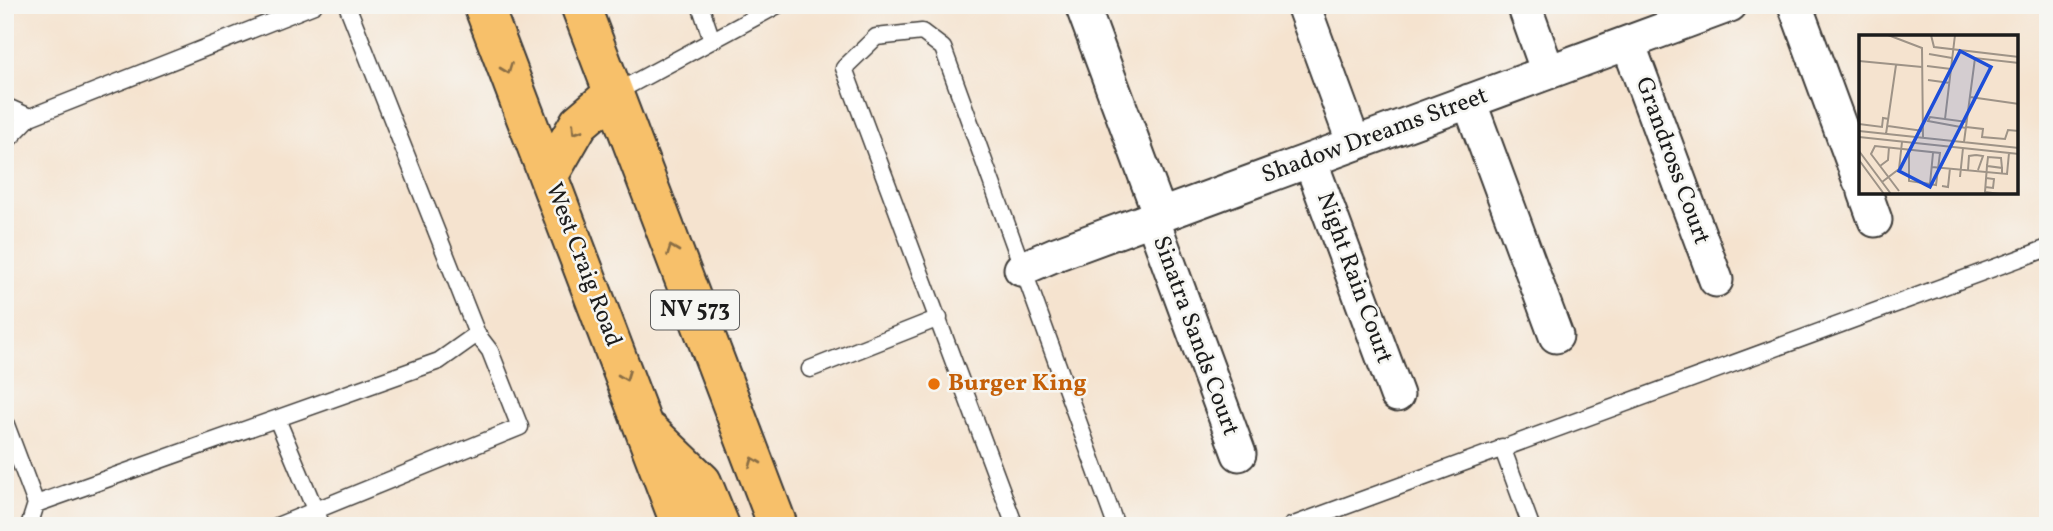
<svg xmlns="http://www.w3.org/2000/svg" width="2053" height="531" viewBox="0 0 2053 531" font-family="Vollkorn,serif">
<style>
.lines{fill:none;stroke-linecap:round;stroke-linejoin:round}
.lane-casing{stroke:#3d3a37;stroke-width:19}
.street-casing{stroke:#3d3a37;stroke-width:37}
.primary-casing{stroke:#3d3a37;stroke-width:42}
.lane{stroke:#fff;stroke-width:16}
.street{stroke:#fff;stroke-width:33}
.primary{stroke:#f7c06b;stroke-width:38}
.oneway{stroke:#8a6e44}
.food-dot{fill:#e8710a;stroke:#f6f6f2;stroke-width:2.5}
.labels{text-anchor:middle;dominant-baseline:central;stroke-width:5;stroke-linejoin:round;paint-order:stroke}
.shield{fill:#f6f6f2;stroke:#5d5d5c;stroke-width:2}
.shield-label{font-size:23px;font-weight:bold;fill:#1c1c1c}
.street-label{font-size:24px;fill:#1c1c1c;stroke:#f6f6f2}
.food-label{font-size:24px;font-weight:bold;fill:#c56008;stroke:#f6f6f2;text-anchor:start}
.inset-road{fill:none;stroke:#9e9387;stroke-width:2}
.view{fill:#1d4ed8;fill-opacity:0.15;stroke:#1d4ed8;stroke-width:3.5}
.inset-edge{fill:none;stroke:#1c1c1c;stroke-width:3.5}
</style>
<rect width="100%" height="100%" fill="#f6f6f2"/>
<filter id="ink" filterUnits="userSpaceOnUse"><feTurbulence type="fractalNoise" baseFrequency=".0143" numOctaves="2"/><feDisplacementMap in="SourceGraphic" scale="14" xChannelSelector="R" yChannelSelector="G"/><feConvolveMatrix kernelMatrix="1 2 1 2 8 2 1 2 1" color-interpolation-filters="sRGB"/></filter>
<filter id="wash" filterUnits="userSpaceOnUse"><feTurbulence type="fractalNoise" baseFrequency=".00686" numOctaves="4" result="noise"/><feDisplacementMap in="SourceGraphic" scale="28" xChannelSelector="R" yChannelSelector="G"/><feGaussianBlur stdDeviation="1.57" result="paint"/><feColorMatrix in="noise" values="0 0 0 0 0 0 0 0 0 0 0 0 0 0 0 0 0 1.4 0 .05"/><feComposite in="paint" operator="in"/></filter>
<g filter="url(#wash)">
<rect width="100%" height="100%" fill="#f5e3cf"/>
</g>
<g filter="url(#ink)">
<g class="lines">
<g class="lane-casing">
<path id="lane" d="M700 5 712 40
M613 94 778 5
M5 106 30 117
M5 143 30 117 314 5
M810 369 939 318
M277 419 322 526
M5 422 36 504 439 361 477 334
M1502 447 1531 526
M29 526 36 504
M277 526 520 427 490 351 477 334 347 5
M1015 526 844 68 876 37 922 32 943 48 1116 526
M1291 526 2048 248"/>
</g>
<g class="street-casing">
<path id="street" d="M1082 5 1160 215
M1303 5 1354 144
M1524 5 1548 72
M1795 5 1860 181
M1628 43 1716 280
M1469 101 1556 336
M1310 160 1397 395
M1865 192 1875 220
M1152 218 1239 454
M1021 269 1056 254 1730 5"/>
</g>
<g class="primary-casing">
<path id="primary" d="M483 5 681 526
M580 5 778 526
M549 175 579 123 613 94
M650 432 702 482 720 526"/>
</g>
<use href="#lane" class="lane"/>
<use href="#street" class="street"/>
<use href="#primary" class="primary"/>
</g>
<defs><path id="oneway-chevron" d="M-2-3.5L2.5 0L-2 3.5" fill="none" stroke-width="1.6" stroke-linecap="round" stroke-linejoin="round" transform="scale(1.75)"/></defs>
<g class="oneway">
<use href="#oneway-chevron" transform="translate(507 69) rotate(69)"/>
<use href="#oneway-chevron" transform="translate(576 130) rotate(123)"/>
<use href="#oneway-chevron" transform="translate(672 250) rotate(-111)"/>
<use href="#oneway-chevron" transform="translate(625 376) rotate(69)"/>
<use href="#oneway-chevron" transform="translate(754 462) rotate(-111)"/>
</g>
</g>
<circle class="food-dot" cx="934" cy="384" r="7"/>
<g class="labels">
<rect class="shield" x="651" y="290.5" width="88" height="39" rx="5"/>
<g class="shield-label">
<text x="695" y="310">NV 573</text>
</g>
<g class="street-label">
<text transform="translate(1375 136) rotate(-20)">Shadow Dreams Street</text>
<text transform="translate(1672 161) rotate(70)">Grandross Court</text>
<text transform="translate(583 265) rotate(69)">West Craig Road</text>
<text transform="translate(1354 278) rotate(70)">Night Rain Court</text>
<text transform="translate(1195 336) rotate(70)">Sinatra Sands Court</text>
</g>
<g class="food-label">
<text x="948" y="384">Burger King</text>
</g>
</g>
<g transform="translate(1859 35)">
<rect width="159" height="159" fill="#f5e3cf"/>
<path class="inset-road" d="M29 0 63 13 64 103M72 0 75 12 160 22M70 19 93 23M0 26 63 32M68 31 92 34M69 45 91 48M111 62 160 69M86 84 96 0M0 89 23 92 24 83 30 84M29 91 64 96M107 92 124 94 123 102 146 104 149 95 160 96M107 93 69 86 71 82 108 87M0 96 160 113M27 99 37 30M0 102 160 119M105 107 116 23 160 28M0 116 32 159M50 116V146L71 149 74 118M117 120 124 121 119 135M0 125 25 159M21 131 29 125 30 112M128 131 129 122 142 123 143 133M73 132 148 139 150 118M109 135 110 121 117 120M101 142 104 113M23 147 40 134 43 107M83 151 89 152 91 133M126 152 134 153 135 144 127 143M40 156 12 119 16 111 81 118 77 150 71 149M141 159 126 157 128 131 143 133V139"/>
<path class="view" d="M101 16 132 32 71 152 40 136Z"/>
<rect width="159" height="159" class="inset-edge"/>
</g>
<rect width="2053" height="531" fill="none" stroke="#f6f6f2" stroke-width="28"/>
</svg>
